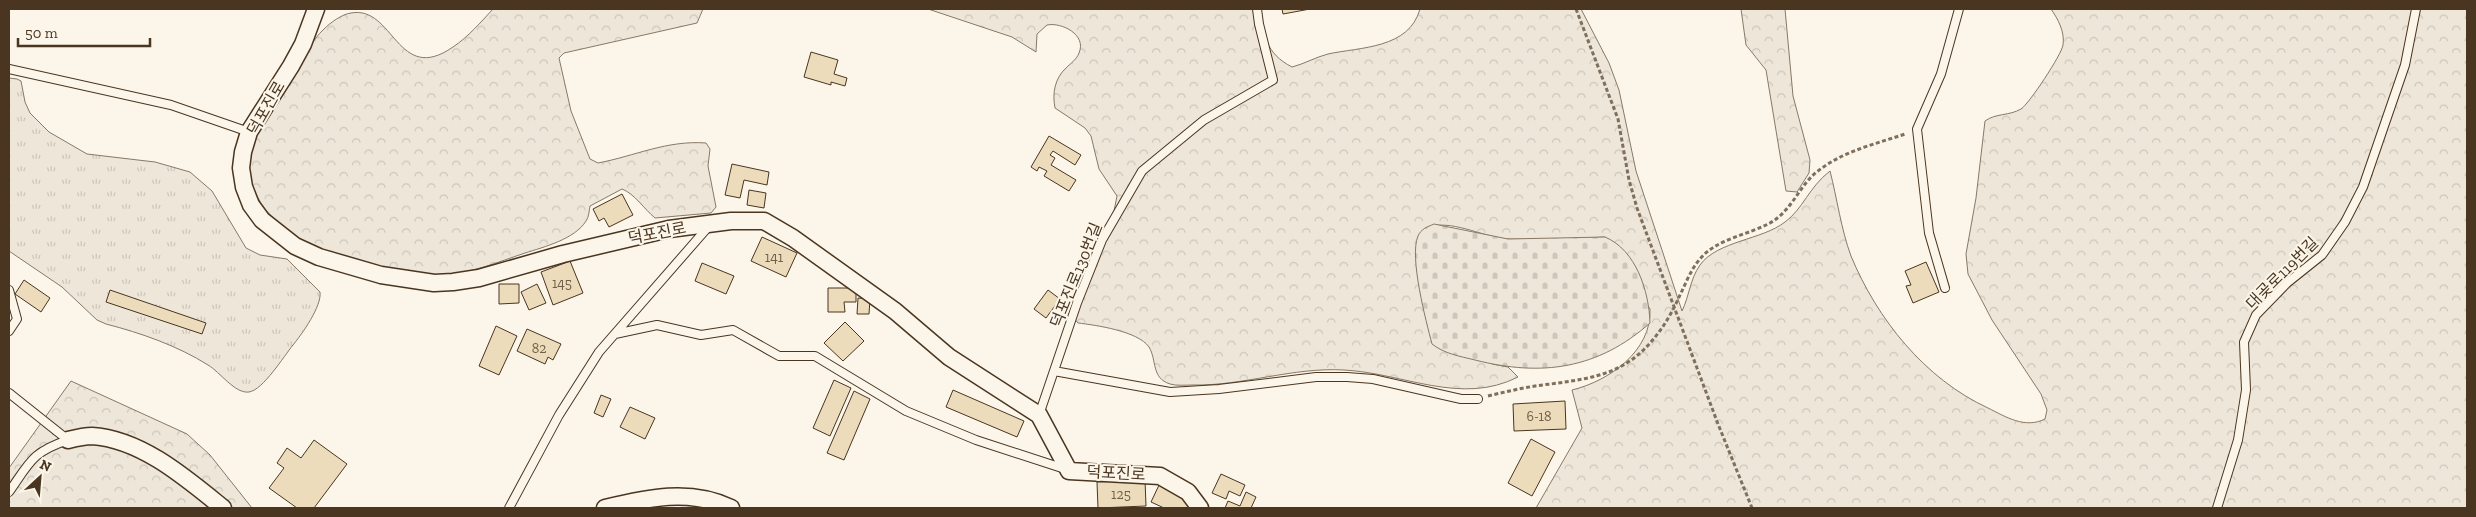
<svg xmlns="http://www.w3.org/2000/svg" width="2476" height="517" viewBox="0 0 2476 517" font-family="'Zilla Slab','Noto Sans KR',serif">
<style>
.grass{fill:url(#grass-tufts);stroke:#887966}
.forest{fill:url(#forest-crowns);stroke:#887966}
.cemetery{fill:url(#cemetery-stones);stroke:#887966}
.building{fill:#ecdcbc;stroke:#4a3520}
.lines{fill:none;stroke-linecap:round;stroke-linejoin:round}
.lane-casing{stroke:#4a3520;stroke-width:10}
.street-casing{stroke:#4a3520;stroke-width:19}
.path{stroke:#7f6f5c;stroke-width:3;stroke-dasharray:4 2.5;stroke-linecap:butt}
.lane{stroke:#fbf6e9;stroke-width:8}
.street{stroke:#fbf6e9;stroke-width:16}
.labels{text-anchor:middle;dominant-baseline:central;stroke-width:4;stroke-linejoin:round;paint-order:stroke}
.number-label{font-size:14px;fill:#725f47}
.street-label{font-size:16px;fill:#4a3520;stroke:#fbf6e9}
</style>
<defs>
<pattern id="grass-tufts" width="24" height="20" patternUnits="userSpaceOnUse" patternTransform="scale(1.25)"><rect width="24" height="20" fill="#ede6d9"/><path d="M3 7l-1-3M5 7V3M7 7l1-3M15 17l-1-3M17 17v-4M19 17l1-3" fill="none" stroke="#cdc6ba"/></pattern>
<pattern id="forest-crowns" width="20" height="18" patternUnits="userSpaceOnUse" patternTransform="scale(1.25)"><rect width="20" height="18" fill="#ede6d9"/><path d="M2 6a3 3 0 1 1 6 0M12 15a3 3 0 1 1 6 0" fill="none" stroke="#cdc6ba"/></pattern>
<pattern id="cemetery-stones" width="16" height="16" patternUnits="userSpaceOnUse" patternTransform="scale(1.25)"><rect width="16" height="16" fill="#ede6d9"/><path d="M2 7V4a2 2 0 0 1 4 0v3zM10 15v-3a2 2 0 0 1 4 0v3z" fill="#cdc6ba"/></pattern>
</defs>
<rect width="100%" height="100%" fill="#fbf6e9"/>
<path class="grass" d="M9 78 17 79 21 81 25 102 30 113 49 132 87 154 155 162 190 172 212 191 246 248 260 255 287 259 320 292C322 306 302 334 293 345 284 356 263 390 249 392 235 394 220 372 208 365 178 346 141 333 106 324L97 320 62 287 9 251Z"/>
<path class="forest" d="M493 9H703L697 23 564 53 559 58 571 111 590 159 598 163C635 156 667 140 706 143L710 149 708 166 716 207 711 213 655 218C644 209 635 194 622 189L590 206C589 211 589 217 586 221 575 239 544 247 525 253 498 262 470 274 441 275 378 277 260 246 249 172 248 165 249 155 251 149 260 121 280 95 295 70 304 57 312 40 324 29 330 23 342 14 351 13 394 5 397 86 453 47 468 37 481 22 493 9Z
M928 9H1258C1265 36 1265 53 1292 67 1304 64 1316 57 1328 54 1360 47 1409 49 1420 9H1581L1609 63 1619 90 1636 171 1682 311C1689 297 1690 279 1700 265 1717 241 1762 240 1785 222 1803 209 1809 187 1830 171 1837 198 1841 229 1851 256 1877 319 1925 379 1988 408 2006 417 2025 429 2045 419L2047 410 2041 394 1992 320 1968 274 1966 254 1976 198 1985 121C1996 113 2009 116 2021 109 2029 104 2062 54 2063 45 2065 32 2058 19 2051 9H2467V508H1536L1582 428 1572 390C1609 381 1652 351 1650 309L1605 237C1573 239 1540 240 1508 239 1481 237 1451 218 1425 228L1492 364 1508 367 1518 377C1461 406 1403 373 1344 370 1293 367 1243 386 1193 385 1186 385 1176 386 1170 384 1151 378 1157 360 1149 347 1138 331 1095 325 1078 323L1071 315 1114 211 1117 196 1099 169 1091 136 1085 128 1055 108C1052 93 1055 78 1066 68 1071 63 1077 59 1079 53 1087 35 1062 22 1047 25L1037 34 1036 52 1012 37Z
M1741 9H1785L1793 96 1810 160 1809 173 1797 192 1786 191 1766 70 1746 45Z
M71 381 187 434 210 455 252 508H9V468Z"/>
<path class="cemetery" d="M1434 224 1508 239 1605 237C1636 250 1649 291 1650 323 1598 369 1542 377 1475 360 1459 356 1445 354 1432 344 1426 321 1409 257 1418 236 1421 229 1427 227 1434 224Z"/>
<path class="building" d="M1282 9H1310L1283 14Z
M811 52 838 60 834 74 847 78 845 86 831 82V85L804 77Z
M1049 136 1081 155 1075 165 1053 151 1050 155 1055 158 1051 165 1076 180 1069 191 1044 176 1047 171 1039 167 1037 171 1031 167Z
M732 164 769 172 767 185 744 180 740 198 725 195Z
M749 190 766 193 764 208 747 205Z
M622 194 633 215 609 227 604 218 599 221 593 209Z
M762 237 797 253 786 277 751 261Z
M570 261 583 293 553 305 541 272Z
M1926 262 1939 292 1913 303 1906 286 1911 285 1905 271Z
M702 263 734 276 726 294 695 281Z
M24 280 50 298 41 312 15 294Z
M499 284H519V303L499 304Z
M537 284 546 303 529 310 521 292Z
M828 288H856V302H844L845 312H828Z
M110 290 206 323 202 334 106 302Z
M1048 290 1060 299 1046 318 1034 309Z
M858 298 870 299 869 314H857Z
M845 322 864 341 843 361 824 343Z
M496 326 517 336 499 375 479 366Z
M527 329 561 344 553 360 548 357 545 364 517 351Z
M834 380 851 388 830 436 813 428Z
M953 390 1024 421 1017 437 946 407Z
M854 391 870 399 844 460 827 453Z
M601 395 611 399 603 417 594 413Z
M1565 401 1566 429 1514 431 1513 404Z
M630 407 655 418 645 439 620 427Z
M1531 439 1555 452 1532 496 1508 483Z
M314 440 347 464 314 508H297L269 488 284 468 277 463 287 448 301 458Z
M1221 474 1245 485 1240 496 1229 491 1226 499 1212 493Z
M1145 480 1146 506 1098 508 1097 482Z
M1160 483 1187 497 1194 508H1164L1151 502Z
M1246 492 1256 497 1251 508H1225L1228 501 1240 506Z"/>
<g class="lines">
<g class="lane-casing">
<path id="lane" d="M9 69 171 105 249 132
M1945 288 1929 233 1917 129 1941 74 1959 9
M9 290 17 319 9 331
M615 334 657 325 701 335 733 330 779 356H815L906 411 976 440 1065 469
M1054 371 1170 392 1219 389 1316 377H1347L1373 379 1461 399H1478
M9 393 68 440
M1039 415 1077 303 1102 240 1142 171 1204 120 1273 80 1259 24 1257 9
M9 492C30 462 32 452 68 440
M509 508 559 415 599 352 709 226
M2217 508 2238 440 2246 390 2244 342 2256 315 2287 283 2322 255 2345 222 2363 187 2405 65 2416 9"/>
</g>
<g class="street-casing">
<path id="street" d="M316 9 303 44 291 66 249 132 243 152 241 168 244 187 251 205 262 220 295 246 319 257 381 275 434 283 453 282 479 278 563 254 669 229 731 221H764L793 238 895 311 949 357 1039 415 1069 471 1160 476 1188 492 1200 508
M68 440C76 438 84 436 92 436 141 439 186 478 223 508
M605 508C647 498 690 488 731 508"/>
</g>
<path class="path" d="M1576 9 1618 119 1629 180 1637 208 1718 424 1752 508
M1488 396C1509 391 1530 386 1551 384 1579 380 1606 377 1630 361 1653 345 1669 320 1680 295 1686 283 1691 269 1700 259 1716 239 1748 235 1770 223 1793 210 1799 185 1818 171 1843 151 1876 144 1905 134"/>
<use href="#lane" class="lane"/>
<use href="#street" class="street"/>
</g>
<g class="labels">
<g class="number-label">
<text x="774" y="257">141</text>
<text x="562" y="283">145</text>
<text x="539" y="348">82</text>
<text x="1539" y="416">6-18</text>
<text x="1121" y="494">125</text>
</g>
<g class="street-label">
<text transform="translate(266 108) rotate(-60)">덕포진로</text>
<text transform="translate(657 233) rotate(-11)">덕포진로</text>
<text transform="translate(2282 273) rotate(-45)">대곶로119번길</text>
<text transform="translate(1076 275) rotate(-68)">덕포진로130번길</text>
<text transform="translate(1116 473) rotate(3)">덕포진로</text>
</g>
</g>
<rect width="2476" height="517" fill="none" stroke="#4a3520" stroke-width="20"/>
<g transform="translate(40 477) rotate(26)" stroke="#fbf6e9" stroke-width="4" paint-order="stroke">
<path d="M0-4L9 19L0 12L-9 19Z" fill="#4a3520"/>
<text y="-8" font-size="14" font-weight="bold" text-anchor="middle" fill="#4a3520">N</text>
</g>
<path d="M18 38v8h132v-8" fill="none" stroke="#4a3520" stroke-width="2.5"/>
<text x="25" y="38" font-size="15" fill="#4a3520" stroke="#fbf6e9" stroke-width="4" paint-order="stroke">50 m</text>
</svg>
